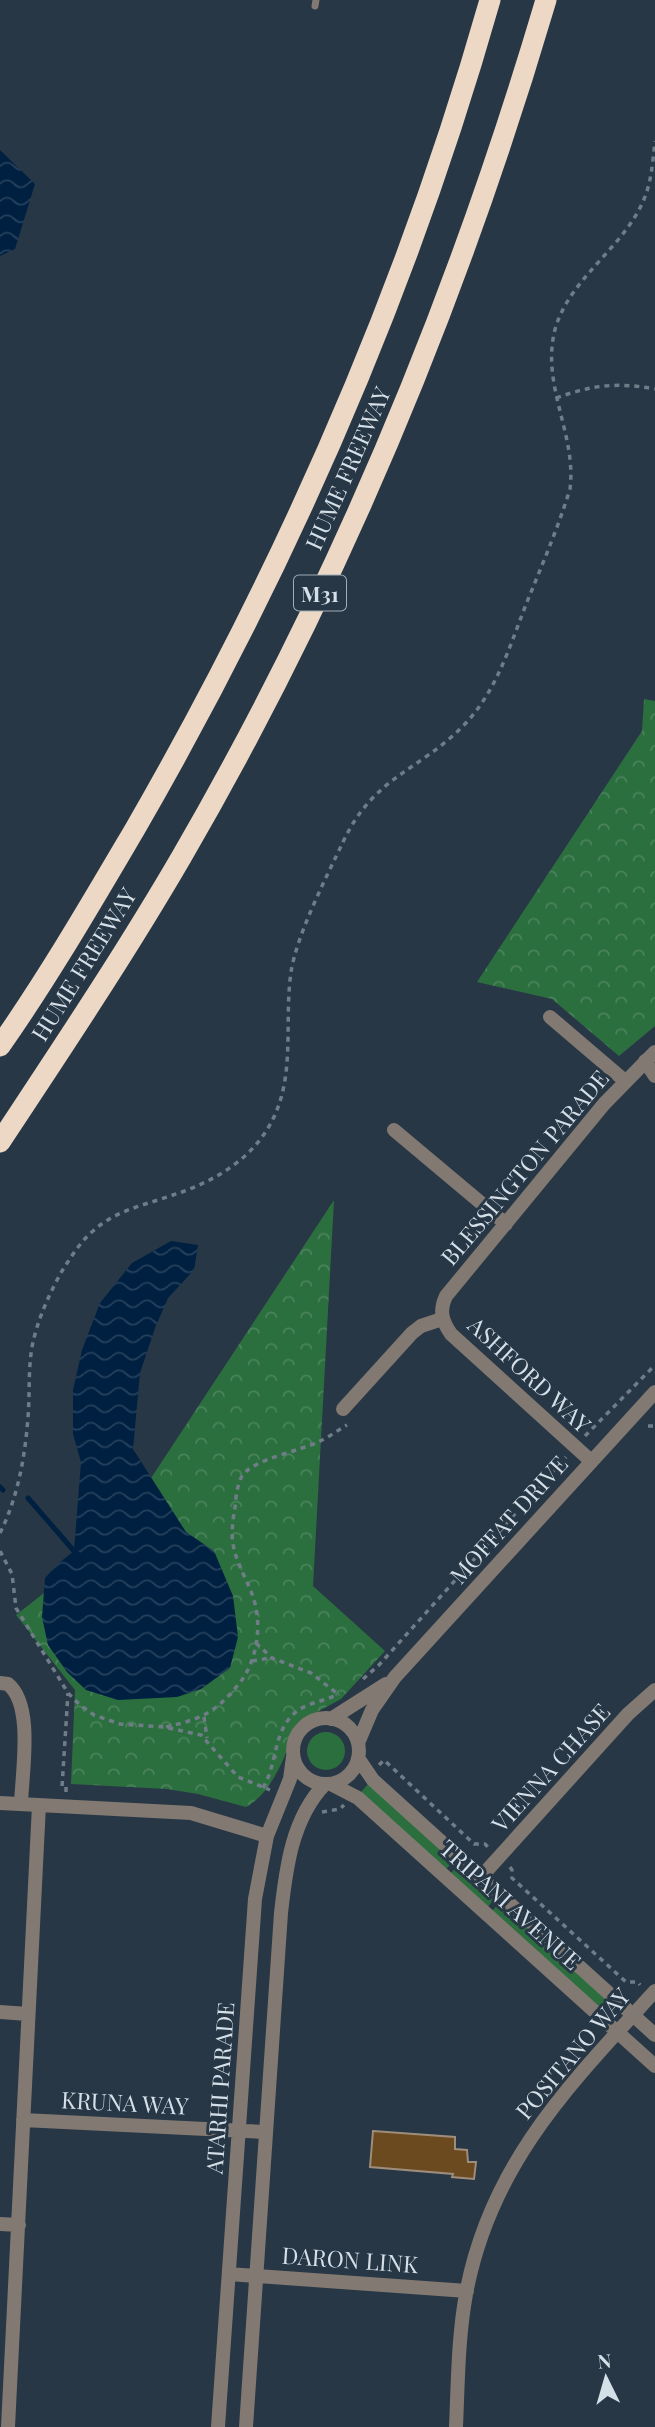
<svg xmlns="http://www.w3.org/2000/svg" width="655" height="2427" viewBox="0 0 655 2427" font-family="'Playfair Display',serif">
<style>
.green{fill:#2c6f3f}
.park{fill:url(#park-crowns)}
.water{fill:url(#water-waves)}
.lines{fill:none;stroke-linecap:round;stroke-linejoin:round}
.stream{stroke:#002041;stroke-width:5}
.building{fill:#6b4a20;stroke:#9e8d7a;stroke-width:2}
.path{stroke:#707d89;stroke-width:3.5;stroke-dasharray:5 5;stroke-linecap:butt}
.service{stroke:#827972;stroke-width:7}
.minor{stroke:#827972;stroke-width:14}
.motorway{stroke:#ecd8c5;stroke-width:21}
.labels{text-anchor:middle;dominant-baseline:central;stroke-width:6;stroke-linejoin:round;paint-order:stroke}
.shield{fill:#273745;stroke:#a1adb7;stroke-width:2}
.shield-label{font-size:21px;font-weight:bold;fill:#d5dfe8}
.street-label{font-size:23px;fill:#d5dfe8;stroke:#273745}
</style>
<defs>
<pattern id="park-crowns" width="20" height="18" patternUnits="userSpaceOnUse" patternTransform="scale(1.75)"><rect width="20" height="18" fill="#2c6f3f"/><path d="M2 6a3 3 0 1 1 6 0M12 15a3 3 0 1 1 6 0" fill="none" stroke="#4a835b"/></pattern>
<pattern id="water-waves" width="16" height="10" patternUnits="userSpaceOnUse" patternTransform="scale(1.75)"><rect width="16" height="10" fill="#002041"/><path d="M0 5q4-4 8 0t8 0" fill="none" stroke="#24405c"/></pattern>
</defs>
<rect width="100%" height="100%" fill="#273745"/>
<path class="green" d="M307 1751a19 19 0 1 1 38 0a19 19 0 1 1-38 0Z
M370 1782 455 1860 445 1870 360 1793Z
M459 1864 496 1897 487 1908 450 1874Z
M501 1901 611 2001 603 2010 491 1912Z"/>
<path class="park" d="M644 699 655 701V1026L619 1056 552 999 477 982 642 731Z
M334 1200 313 1586 385 1651 341 1699 297 1723C288 1750 273 1793 246 1807L198 1794 167 1789 71 1784 75 1690 16 1615 109 1542Z"/>
<path class="water" d="M0 150 35 184 15 249 0 256Z
M171 1241 198 1245 194 1270 168 1298 155 1328 140 1373 133 1449 186 1532 214 1551 233 1596 238 1637 230 1668 201 1689 177 1697 118 1700 86 1690 67 1672 48 1645 42 1617 45 1578 59 1563 74 1551 81 1462 73 1434V1390L82 1350 100 1303 132 1263Z"/>
<g class="lines">
<path class="stream" d="M0 1487 3 1490
M28 1498 74 1551 80 1556"/>
</g>
<path class="building" d="M373 2131 455 2137V2149L467 2150 468 2162H476L474 2179 452 2177 453 2174 370 2167Z"/>
<g class="lines">
<path class="path" d="M556 398C593 385 616 382 655 389
M648 1426H655
M585 1436 655 1365
M0 1533C18 1497 25 1457 28 1417 30 1394 28 1370 32 1347 37 1321 49 1294 62 1271 71 1257 80 1242 93 1231 116 1210 145 1205 173 1195 207 1184 241 1166 262 1137 299 1087 283 1028 291 972 297 934 326 878 343 842 374 776 418 772 464 725 497 691 510 645 527 602 542 565 558 528 570 489 577 433 539 383 556 326 573 274 628 245 646 194 652 177 653 158 655 141
M0 1551 12 1574 16 1608 68 1693 80 1705 94 1715 120 1724 164 1727 201 1735 238 1777 270 1790
M256 1643 272 1658 311 1673 339 1695
M252 1661 270 1658
M363 1679 379 1665 566 1457
M204 1717 207 1738
M166 1727C201 1719 215 1713 238 1685 258 1661 263 1623 252 1594 246 1578 236 1562 233 1544 231 1532 233 1519 235 1507 236 1497 237 1485 242 1476 253 1459 301 1451 320 1441 329 1437 338 1430 347 1425
M379 1765 384 1760 474 1844H485L489 1848
M263 1788C279 1761 272 1725 302 1708 313 1702 327 1700 339 1694
M66 1792V1787H62L68 1693
M322 1812 340 1809 344 1805
M510 1867 512 1870V1878L626 1982H638L640 1985"/>
<path class="service" d="M315 6 316 0"/>
<path class="minor" d="M550 1017 625 1081
M645 1061 655 1076
M394 1130 506 1224
M343 1409 412 1333 421 1326 442 1319
M591 1461 451 1334C442 1321 439 1311 446 1296L604 1104 655 1052
M0 1683 8 1684C34 1705 22 1772 21 1804
M293 1751a33 33 0 1 1 66 0a33 33 0 1 1-66 0Z
M331 1719 386 1684
M358 1743 372 1710 395 1677 655 1392
M358 1758 373 1780 655 2035
M331 1784 358 1798 655 2066
M0 1803 191 1813 267 1836
M481 1877 628 1714 655 1690
M0 2012 28 2014
M23 2120 266 2132
M0 2224 19 2225
M229 2274 467 2291
M8 2427 39 1805
M218 2427 255 1899 267 1836 290 1779 293 1757
M246 2427 281 1913C286 1868 292 1818 325 1784
M456 2427C458 2382 458 2338 466 2294 490 2164 570 2084 655 1991"/>
<path class="motorway" d="M0 1046C49 976 92 902 135 829 285 569 408 289 490 0
M0 1142C62 1048 125 954 182 856 338 587 458 298 546 0"/>
</g>
<g class="labels">
<rect class="shield" x="294" y="575.5" width="52" height="35" rx="5"/>
<g class="shield-label">
<text x="320" y="593">M31</text>
</g>
<g class="street-label">
<text transform="translate(347 468) rotate(-66)">HUME FREEWAY</text>
<text transform="translate(83 964) rotate(-58)">HUME FREEWAY</text>
<text transform="translate(524 1167) rotate(-50)">BLESSINGTON PARADE</text>
<text transform="translate(530 1374) rotate(43)">ASHFORD WAY</text>
<text transform="translate(508 1519) rotate(-48)">MOFFAT DRIVE</text>
<text transform="translate(550 1767) rotate(-48)">VIENNA CHASE</text>
<text transform="translate(511 1904) rotate(42)">TRIPANI AVENUE</text>
<text transform="translate(572 2053) rotate(-50)">POSITANO WAY</text>
<text transform="translate(219 2088) rotate(-86)">ATARHI PARADE</text>
<text transform="translate(125 2102) rotate(3)">KRUNA WAY</text>
<text transform="translate(350 2259) rotate(4)">DARON LINK</text>
</g>
</g>
<g transform="translate(606 2378) rotate(355)" stroke="#273745" stroke-width="5" paint-order="stroke">
<path d="M0-5L12 26L0 18L-12 26Z" fill="#d5dfe8"/>
<text y="-10" font-size="19" font-weight="bold" text-anchor="middle" fill="#d5dfe8">N</text>
</g>
</svg>
